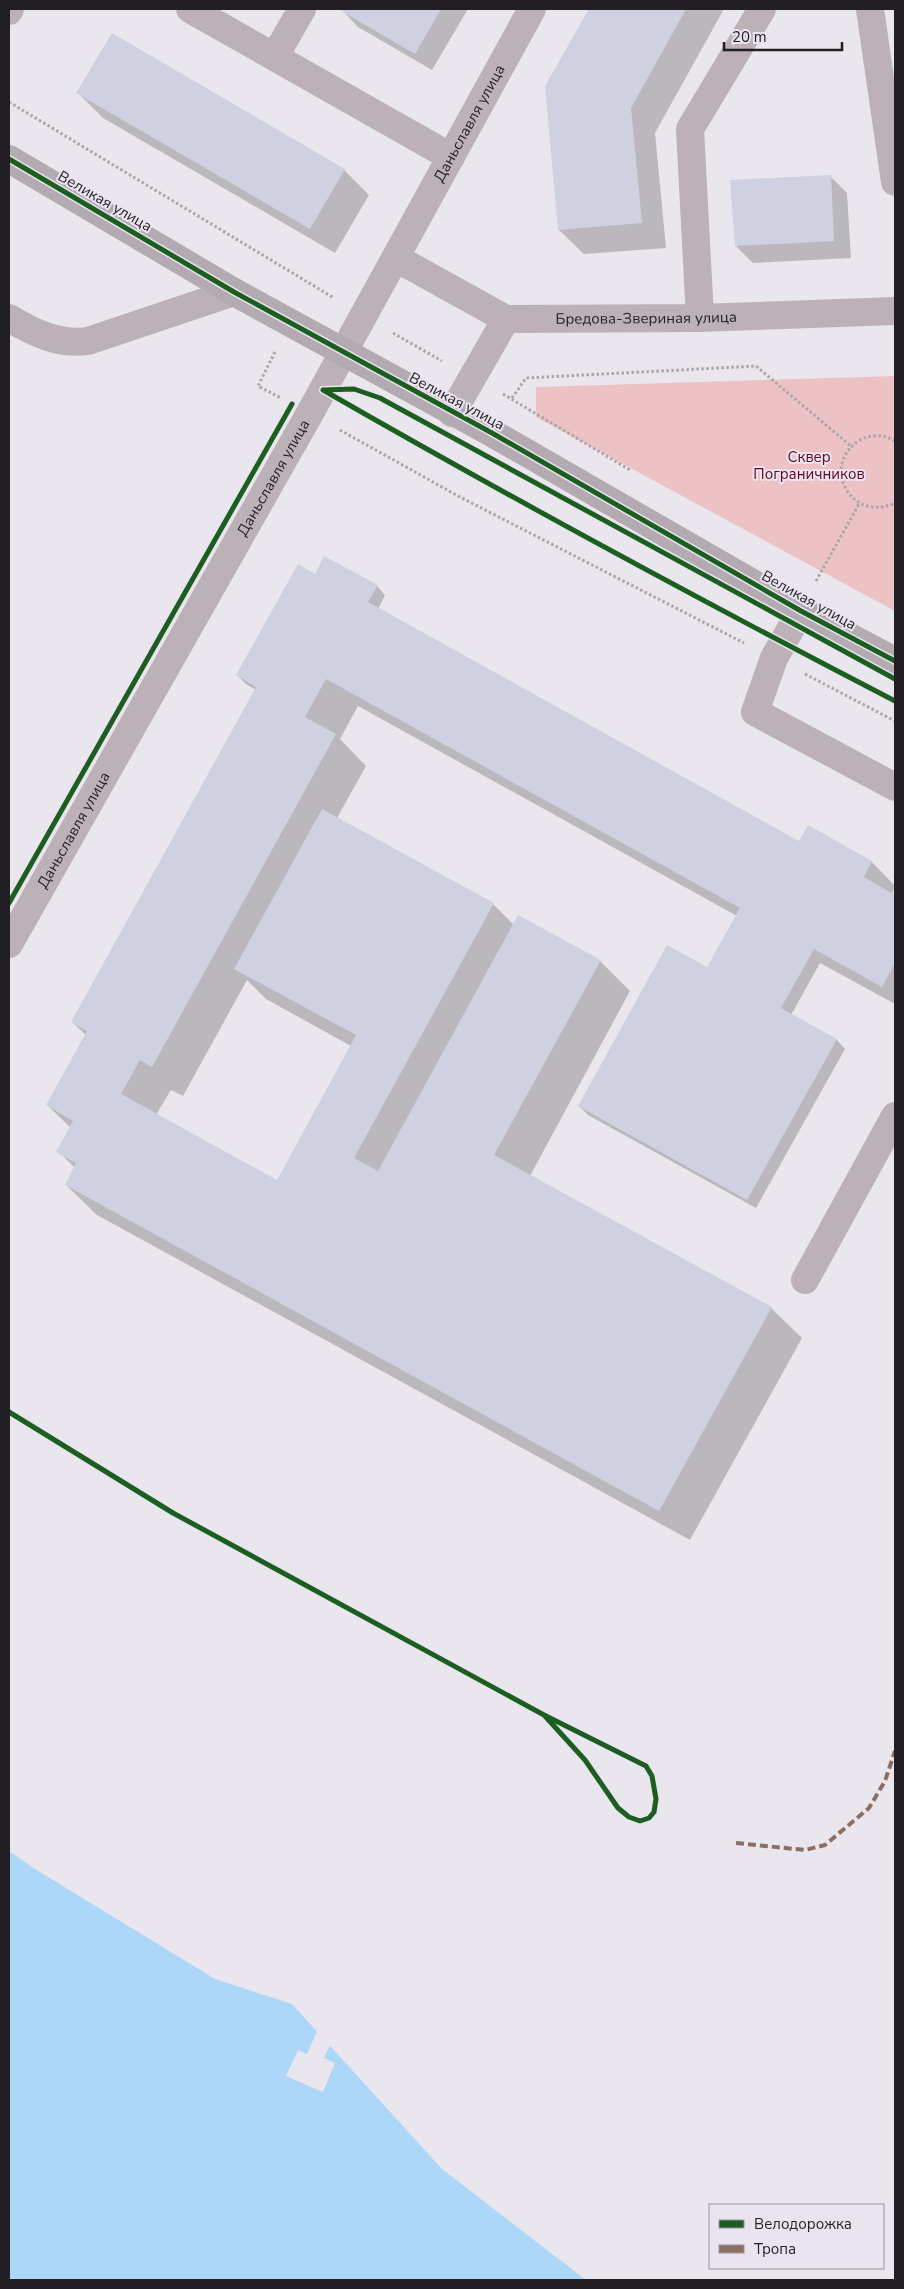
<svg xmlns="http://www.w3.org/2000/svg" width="904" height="2289" viewBox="0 0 904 2289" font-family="'Nunito Sans',sans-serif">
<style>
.green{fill:#edc2c5}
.water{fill:#acd7f8}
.pier{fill:#eae6ed}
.shadow{fill:#0003;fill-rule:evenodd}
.building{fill:#d0d1e0}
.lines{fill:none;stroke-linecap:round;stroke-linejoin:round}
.path{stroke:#aca5ab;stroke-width:3;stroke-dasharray:2.5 2.5;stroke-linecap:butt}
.minor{stroke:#bbb1b7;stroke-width:28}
.major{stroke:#b4aab1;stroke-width:28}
.quiet{stroke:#8d6e63;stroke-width:4;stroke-dasharray:8 4;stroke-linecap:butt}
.cycleway-casing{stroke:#eae3f0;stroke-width:8}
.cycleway{stroke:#1b5e20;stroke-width:5}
.labels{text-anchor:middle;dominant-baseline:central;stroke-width:4;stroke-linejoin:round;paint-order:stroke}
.street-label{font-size:15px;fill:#211f23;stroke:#eae3f0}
.park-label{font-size:15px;fill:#620819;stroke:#eae3f0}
</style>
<rect width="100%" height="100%" fill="#eae6ed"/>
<path class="green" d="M895 376V611L536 417V387Z"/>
<path class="water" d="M9 1851 35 1869 215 1979 292 2004 442 2169 586 2280H9Z"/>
<path class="pier" d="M318 2029 331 2043 324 2058 335 2063 323 2092 286 2076 298 2050 307 2054Z"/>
<path class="shadow" d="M341 9H468L432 70 358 27Z
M590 9H724L655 133 666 248 584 254 559 230 546 87Z
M78 93 344 170 369 195 335 253 103 118Z
M830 176 847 193 851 258 753 263 736 246Z
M315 575 377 586 385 595 378 609 800 843 809 827 872 862 895 886 892 894 895 896V1004L820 963 791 1015 837 1040 845 1049 756 1208 588 1115 579 1106 708 968 737 916 358 706 340 739 366 766 337 818 493 904 514 925 600 961 630 991 530 1176 771 1308 802 1338 690 1540 97 1215 66 1185 75 1168 58 1151 71 1128 47 1105 86 1035 72 1022 256 690 246 684 237 675ZM247 980 266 999 351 1046 277 1182 156 1115 171 1090 183 1096Z"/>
<path class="building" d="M338 9H441L415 54Z
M589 9H686L631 108 642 223 558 230 545 86Z
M112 33 345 169 310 229 76 93Z
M831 175 834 241 735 246 730 180Z
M324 556 378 585 368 602 799 841 808 825 872 861 864 877 895 895V963L882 987 814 949 781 1008 837 1039 747 1200 578 1106 667 945 707 967 740 908 326 679 305 717 336 734 152 1067 140 1060 121 1094 277 1180 356 1035 234 969 322 809 494 903 354 1158 378 1171 518 915 601 960 494 1155 772 1307 659 1511 65 1185 76 1163 56 1152 73 1121 46 1105 87 1031 71 1022 256 687 236 675 298 564 315 574Z"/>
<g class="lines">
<path class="path" d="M9 102 334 298
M393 333 442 361
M275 352 258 386 281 398
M503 394 630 470
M512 398 526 378 756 366 852 447
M340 430 458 496 744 643
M895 441C885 435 872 434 862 439 819 462 849 524 895 503
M816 581 859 504
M805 674 895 721"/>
<g class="minor">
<path d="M190 9 451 157"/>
<path d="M870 9 895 182"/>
<path d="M9 11 10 9"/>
<path d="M275 56 302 9"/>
<path id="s1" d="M396 258 506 319 700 318 895 311"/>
<path d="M9 318C34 333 59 345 88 341L234 292"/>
<path d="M700 318 690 129 762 9"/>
<path d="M452 413 506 319"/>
<path d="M801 611 774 658 755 712 895 787"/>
<path id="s2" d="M9 944 310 413 532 9"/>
<path d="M805 1280 895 1116"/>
</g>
<path class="major" d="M9 159 234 292 492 433 801 611 895 661"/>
<path class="quiet" d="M736 1843 805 1850 825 1845 869 1808 885 1781 895 1751"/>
<g class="cycleway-casing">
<path id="cycleway" d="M9 159 234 292 492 433 801 611 895 661
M323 390C511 498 702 601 895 701
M323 390 354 389 380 398 895 679
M9 903 292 404
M9 1412 173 1513 544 1715 646 1766 652 1776 656 1799 654 1812 649 1818 640 1821 629 1817 618 1808 585 1760 544 1715"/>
</g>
<use href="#cycleway" class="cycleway"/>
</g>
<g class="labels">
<g class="street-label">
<text stroke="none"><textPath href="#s2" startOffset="941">Даньславля улица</textPath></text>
<text transform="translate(105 201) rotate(30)">Великая улица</text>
<text stroke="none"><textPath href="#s1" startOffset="266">Бредова-Звериная улица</textPath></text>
<text transform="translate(457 401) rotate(28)">Великая улица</text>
<text stroke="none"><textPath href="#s2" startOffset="536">Даньславля улица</textPath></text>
<text transform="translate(809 600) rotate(29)">Великая улица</text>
<text stroke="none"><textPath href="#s2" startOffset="131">Даньславля улица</textPath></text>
</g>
<g class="park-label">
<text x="809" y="457">Сквер<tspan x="809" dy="17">Пограничников</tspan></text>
</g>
</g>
<rect width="904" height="2289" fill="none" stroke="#211f23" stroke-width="20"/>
<rect x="709" y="2204" width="175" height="65" fill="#eae3f0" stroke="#9a959e"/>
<rect x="719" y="2220" width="25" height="8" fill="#1b5e20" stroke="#9a959e"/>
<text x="754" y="2229" font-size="15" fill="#211f23">Велодорожка</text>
<rect x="719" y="2245" width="25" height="8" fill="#8d6e63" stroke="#9a959e"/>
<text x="754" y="2254" font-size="15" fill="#211f23">Тропа</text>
<path d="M724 42v8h118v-8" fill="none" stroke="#211f23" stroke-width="2.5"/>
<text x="732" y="42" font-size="15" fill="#211f23" stroke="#eae3f0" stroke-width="4" paint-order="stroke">20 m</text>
</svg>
